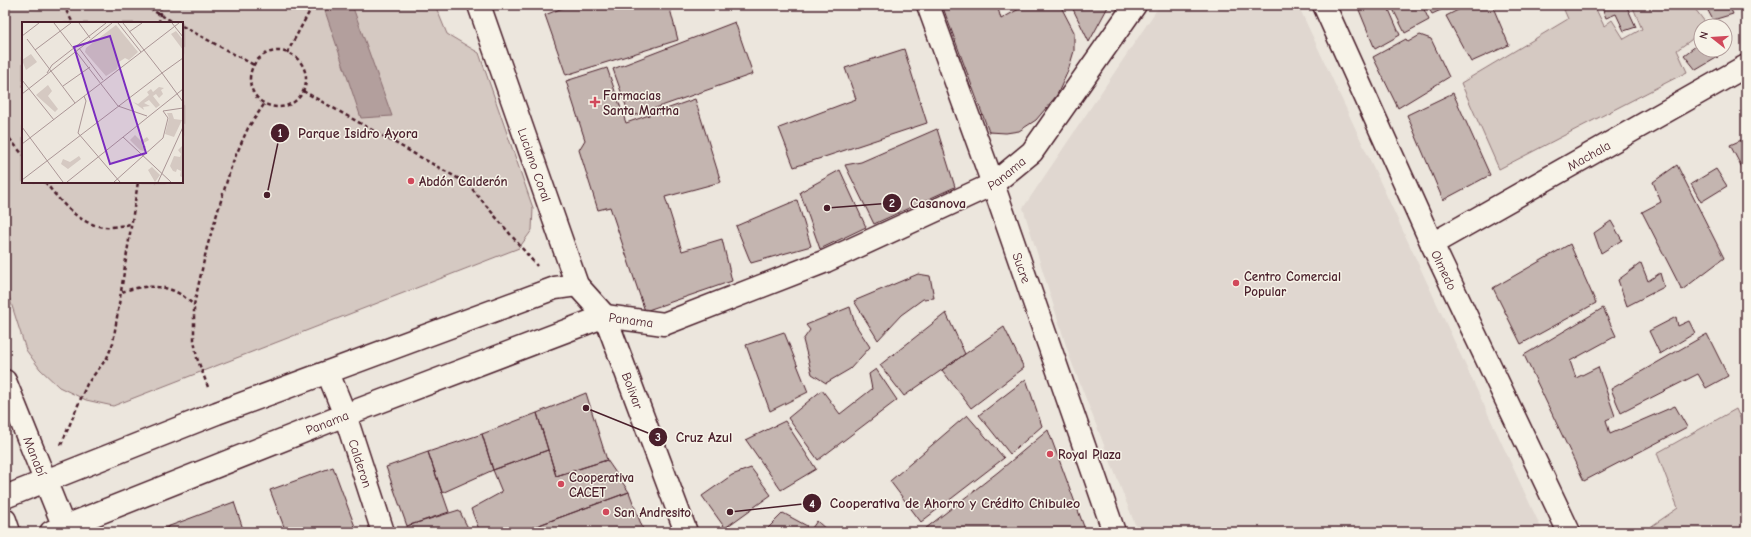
<svg xmlns="http://www.w3.org/2000/svg" width="1751" height="537" viewBox="0 0 1751 537" font-family="'Comic Neue',sans-serif">
<style>
.built{fill:#e0d7d0}
.green{fill:#d5c9c2;stroke:#907476;fill-rule:evenodd}
.water{fill:#b39f9d;stroke:#896c6f}
.building{fill:#c4b5b0;stroke:#4a1f2b}
.lines{fill:none;stroke-linecap:round;stroke-linejoin:round}
.street-casing{stroke:#4a1f2b;stroke-width:25}
.secondary-casing{stroke:#4a1f2b;stroke-width:25}
.primary-casing{stroke:#4a1f2b;stroke-width:25}
.path{stroke:#4a1f2b;stroke-width:2.5;stroke-dasharray:4 3;stroke-linecap:butt}
.street{stroke:#f7f3e8;stroke-width:22}
.secondary{stroke:#f7f3e8;stroke-width:22}
.primary{stroke:#f7f3e8;stroke-width:22}
.poi-dot{fill:#d1495b;stroke:#f7f3e8;stroke-width:1.5}
.labels{text-anchor:middle;dominant-baseline:central;stroke-width:3;stroke-linejoin:round;paint-order:stroke}
.poi-label{font-size:13px;font-weight:bold;fill:#4a1f2b;stroke:#f7f3e8;text-anchor:start}
.street-label{font-size:13px;fill:#4a1f2b;stroke:#f7f3e8}
.inset-road{fill:none;stroke:#ab9696;stroke-width:1}
.view{fill:#7b2cbf;fill-opacity:0.15;stroke:#7b2cbf;stroke-width:2}
.inset-edge{fill:none;stroke:#4a1f2b;stroke-width:2}
.leader{fill:none;stroke:#4a1f2b;stroke-width:1.5}
.callout-dot{fill:#4a1f2b;stroke:#f7f3e8;stroke-width:1.5}
.mark-label{font-size:12px;text-anchor:middle;font-weight:bold;fill:#fff}
.callout-label{font-size:14px;text-anchor:middle;font-weight:bold;fill:#4a1f2b;stroke:#f7f3e8;stroke-width:3;stroke-linejoin:round;paint-order:stroke}
</style>
<rect width="100%" height="100%" fill="#ece6dd"/>
<filter id="ink" filterUnits="userSpaceOnUse"><feTurbulence type="fractalNoise" baseFrequency=".025" numOctaves="2"/><feDisplacementMap in="SourceGraphic" scale="8" xChannelSelector="R" yChannelSelector="G"/><feConvolveMatrix kernelMatrix="1 2 1 2 8 2 1 2 1" color-interpolation-filters="sRGB"/></filter>
<g filter="url(#ink)">
<path class="built" d="M1160 5H1298L1543 532H1138L1070 358 1023 208Z"/>
<path class="green" d="M5 5H435L447 34 479 53 533 208 532 230 519 248 113 406 86 400 59 387 40 369 26 350 5 284ZM23 23H182V182H23Z
M1562 5H1594L1604 26 1612 20 1624 39 1642 29 1632 5H1692L1705 22 1691 40 1677 50 1687 72 1499 169 1461 83 1568 19Z
M1736 409 1746 431V532H1643L1678 508 1657 453Z"/>
<path class="water" d="M329 5H352L392 116 361 118 325 11Z"/>
<path class="building" d="M570 5H669L678 40 566 75 545 15Z
M942 5H997L1001 19 1026 5H1060L1074 32V51L1068 71 1057 95 1036 120 1019 131 1006 133 989 132Z
M1071 5H1109L1089 42Z
M1357 5H1387L1400 35 1375 49Z
M1391 5H1422L1429 20 1405 33Z
M1427 5H1452L1432 14Z
M1468 5H1492L1509 45 1471 62 1446 16Z
M1601 5H1626L1636 27 1624 31 1616 14 1606 18Z
M1705 5H1729L1733 14 1713 20Z
M735 22 753 74 630 117 613 69Z
M1420 35 1431 39 1449 77 1398 108 1373 57 1406 39 1408 42Z
M1701 42V50H1711L1718 57 1696 70 1684 55Z
M904 49 927 123 794 167 779 128 856 99 845 68Z
M607 68 626 123 695 99 721 182 665 197 682 251 722 239 732 281 645 311 610 207 598 210 579 150 585 140 566 81Z
M1453 93 1490 175 1443 200 1407 115Z
M937 129 955 187 874 224 845 165 861 162Z
M1746 138V175L1730 145Z
M1677 165 1724 258 1682 290 1642 212 1661 202 1653 182Z
M1716 169 1727 186 1701 202 1691 184Z
M840 170 866 227 820 249 800 192Z
M797 200 811 246 751 263 736 226Z
M1611 221 1622 240 1601 253 1594 233Z
M1570 244 1596 303 1521 344 1493 288Z
M1641 263 1648 281 1660 273 1664 287 1627 306 1618 280Z
M918 274 930 276 934 298 923 299 901 315 878 340 854 301Z
M850 307 855 324 870 347 850 369 826 383 812 374 803 340 810 330 806 325Z
M1603 308 1616 336 1570 361 1576 378 1598 367 1615 416 1606 420 1610 434 1675 406 1687 427 1584 481 1524 355Z
M946 313 965 354 904 396 880 365Z
M1676 317 1678 326 1689 321 1695 333 1660 354 1649 331Z
M1004 327 1024 368 971 408 942 370Z
M784 332 808 392 770 411 746 345Z
M1707 334 1728 376 1706 388 1698 374 1621 413 1611 389Z
M876 369 897 400 818 460 788 418 822 390 840 414 872 389 869 374Z
M1026 379 1042 426 1010 454 979 415Z
M586 393 607 460 556 476 537 413Z
M537 413 548 450 493 470 482 434Z
M967 415 1004 458 921 522 890 481Z
M785 421 816 469 781 490 746 440Z
M1048 430 1086 532H921L998 472Z
M482 434 493 470 442 493 428 452Z
M548 450 556 476 607 460 629 492 520 532H480L471 509 502 492 493 470Z
M428 452 449 512 407 526 386 467Z
M333 467 357 532H286L270 490Z
M751 468 771 495 725 528 702 496 732 475Z
M629 492 644 532H520Z
M234 502 244 532H169L167 527Z
M459 510 470 532H408L407 526Z
M783 513 807 526 802 532H764Z
M817 521 829 532H809Z
M167 527 169 532H152Z"/>
<g class="lines">
<g class="street-casing">
<g id="street">
<path id="s1" d="M1432 244 1746 66"/>
<path id="s2" d="M328 373 345 415 383 532"/>
<path d="M5 497 217 413 555 288 577 285"/>
<path id="s3" d="M51 532 345 415 605 316 664 324 826 261 993 184 1032 152 1135 5"/>
</g>
</g>
<g class="secondary-casing">
<g id="secondary">
<path id="s4" d="M1324 5 1432 244 1569 532"/>
<path id="s5" d="M5 381 66 532"/>
<path d="M5 520 9 532"/>
</g>
</g>
<g class="primary-casing">
<g id="primary">
<path id="s6" d="M479 5 577 285 605 316 686 532"/>
<path id="s7" d="M928 5 993 184 1114 532"/>
</g>
</g>
<path class="path" d="M63 5 73 23
M143 5 175 23
M159 23 161 5
M182 26 254 65
M250 79a28 28 0 1 1 56 0a28 28 0 1 1-56 0Z
M287 53 313 5
M303 91 468 184 537 266
M5 133 23 155
M45 182C60 201 78 224 104 227 112 228 123 225 132 224
M122 292C137 286 161 284 176 292 183 295 189 301 194 305
M208 387 197 358 194 340V305L207 247 232 164 248 128 265 103
M61 445 87 384 107 358 113 343 138 182"/>
<use href="#street" class="street"/>
<use href="#secondary" class="secondary"/>
<use href="#primary" class="primary"/>
</g>
</g>
<g class="poi-dot">
<path d="M593 96h4v4h4v4h-4v4h-4v-4h-4v-4h4z"/>
<circle cx="411" cy="181" r="4"/>
<circle cx="1236" cy="283" r="4"/>
<circle cx="1050" cy="454" r="4"/>
<circle cx="561" cy="484" r="4"/>
<circle cx="606" cy="512" r="4"/>
</g>
<g class="labels">
<g class="poi-label">
<text x="603" y="95">Farmacias<tspan x="603" dy="15">Santa Martha</tspan></text>
<text x="419" y="181">Abdón Calderón</text>
<text x="1244" y="276">Centro Comercial<tspan x="1244" dy="15">Popular</tspan></text>
<text x="1058" y="454">Royal Plaza</text>
<text x="569" y="477">Cooperativa<tspan x="569" dy="15">CACET</tspan></text>
<text x="614" y="512">San Andresito</text>
</g>
<g class="street-label">
<text stroke="none"><textPath href="#s1" startOffset="180">Machala</textPath></text>
<text stroke="none"><textPath href="#s6" startOffset="169">Luciano Coral</textPath></text>
<text stroke="none"><textPath href="#s3" startOffset="1029">Panama</textPath></text>
<text stroke="none"><textPath href="#s7" startOffset="279">Sucre</textPath></text>
<text stroke="none"><textPath href="#s4" startOffset="291">Olmedo</textPath></text>
<text stroke="none"><textPath href="#s3" startOffset="621">Panama</textPath></text>
<text stroke="none"><textPath href="#s6" startOffset="418">Bolivar</textPath></text>
<text stroke="none"><textPath href="#s3" startOffset="297">Panama</textPath></text>
<text stroke="none"><textPath href="#s5" startOffset="81">Manabí</textPath></text>
<text stroke="none"><textPath href="#s2" startOffset="96">Calderon</textPath></text>
</g>
</g>
<g transform="translate(22 22)">
<rect width="161" height="161" fill="#ece6dd"/>
<path d="M94 3 116 30 107 38 103 36 97 40 95 47 84 54 63 30 64 26ZM154 9 161 18V28L149 12ZM9 32 15 40 4 48 0 38ZM26 63 30 69 26 74 36 87 33 90 14 73ZM137 65 142 66 139 68 141 72 137 76 134 72 131 74 138 83 134 86 127 78 122 81 128 84 121 85 122 88 111 80 116 82 127 73 125 70 129 67 131 70ZM145 91H150L152 97 160 98 152 115 143 112 147 96ZM113 113 119 119 125 115 127 118 120 122V124H124L122 129 118 128 108 118ZM161 123V151L160 155 158 154 159 149 155 147 154 150 151 149 148 144 152 134 158 135 159 132 156 128ZM57 134 59 137 46 147 39 142 41 137 48 140ZM130 145 138 153 133 160 126 148Z" fill="#d5c9c2"/>
<path class="inset-road" d="M32 1 96 84 125 94M57 1 68 16M96 1 119 30M101 1 122 28M150 1 161 15M107 10 120 1M0 14 17 1M5 17 53 81M57 26 81 58M13 28 49 1M161 36 140 51 161 80M25 51 30 43 84 1M0 58 32 98M41 64 68 45M0 72 90 1M62 74 64 79 56 111 98 160M141 89 161 86M0 105 41 160M101 115 149 160M0 122 157 1M0 158 140 51 122 28M45 160 161 67M92 160 141 116 146 96 141 89M136 160 161 105"/>
<path class="view" d="M88 14 124 131 88 142 52 25Z"/>
<rect width="161" height="161" class="inset-edge"/>
</g>
<path class="leader" d="M267 195L280 133M827 208L892 203M586 408L658 437M730 512L812 503"/>
<g class="callout-dot">
<circle cx="267" cy="195" r="4"/>
<circle cx="827" cy="208" r="4"/>
<circle cx="586" cy="408" r="4"/>
<circle cx="730" cy="512" r="4"/>
<circle cx="280" cy="133" r="10"/>
<circle cx="892" cy="203" r="10"/>
<circle cx="658" cy="437" r="10"/>
<circle cx="812" cy="503" r="10"/>
</g>
<g class="mark-label">
<text x="280" y="137">1</text>
<text x="892" y="207">2</text>
<text x="658" y="441">3</text>
<text x="812" y="508">4</text>
</g>
<g class="callout-label">
<text x="358" y="138">Parque Isidro Ayora</text>
<text x="938" y="208">Casanova</text>
<text x="704" y="442">Cruz Azul</text>
<text x="955" y="508">Cooperativa de Ahorro y Crédito Chibuleo</text>
</g>
<rect width="1751" height="537" fill="none" stroke="#f7f3e8" stroke-width="20"/>
<rect x="10" y="10" width="1731" height="517" fill="none" stroke="#4a1f2b" stroke-width="1.5" filter="url(#ink)"/>
<g transform="translate(1713 38) rotate(287)"><circle r="19" fill="#f7f3e8" stroke="#b29e9c"/>
<path d="M0-3L7 15L0 10L-7 15Z" fill="#d1495b"/>
<text y="-6" font-size="11" font-weight="bold" text-anchor="middle" fill="#4a1f2b">N</text>
</g>
</svg>
